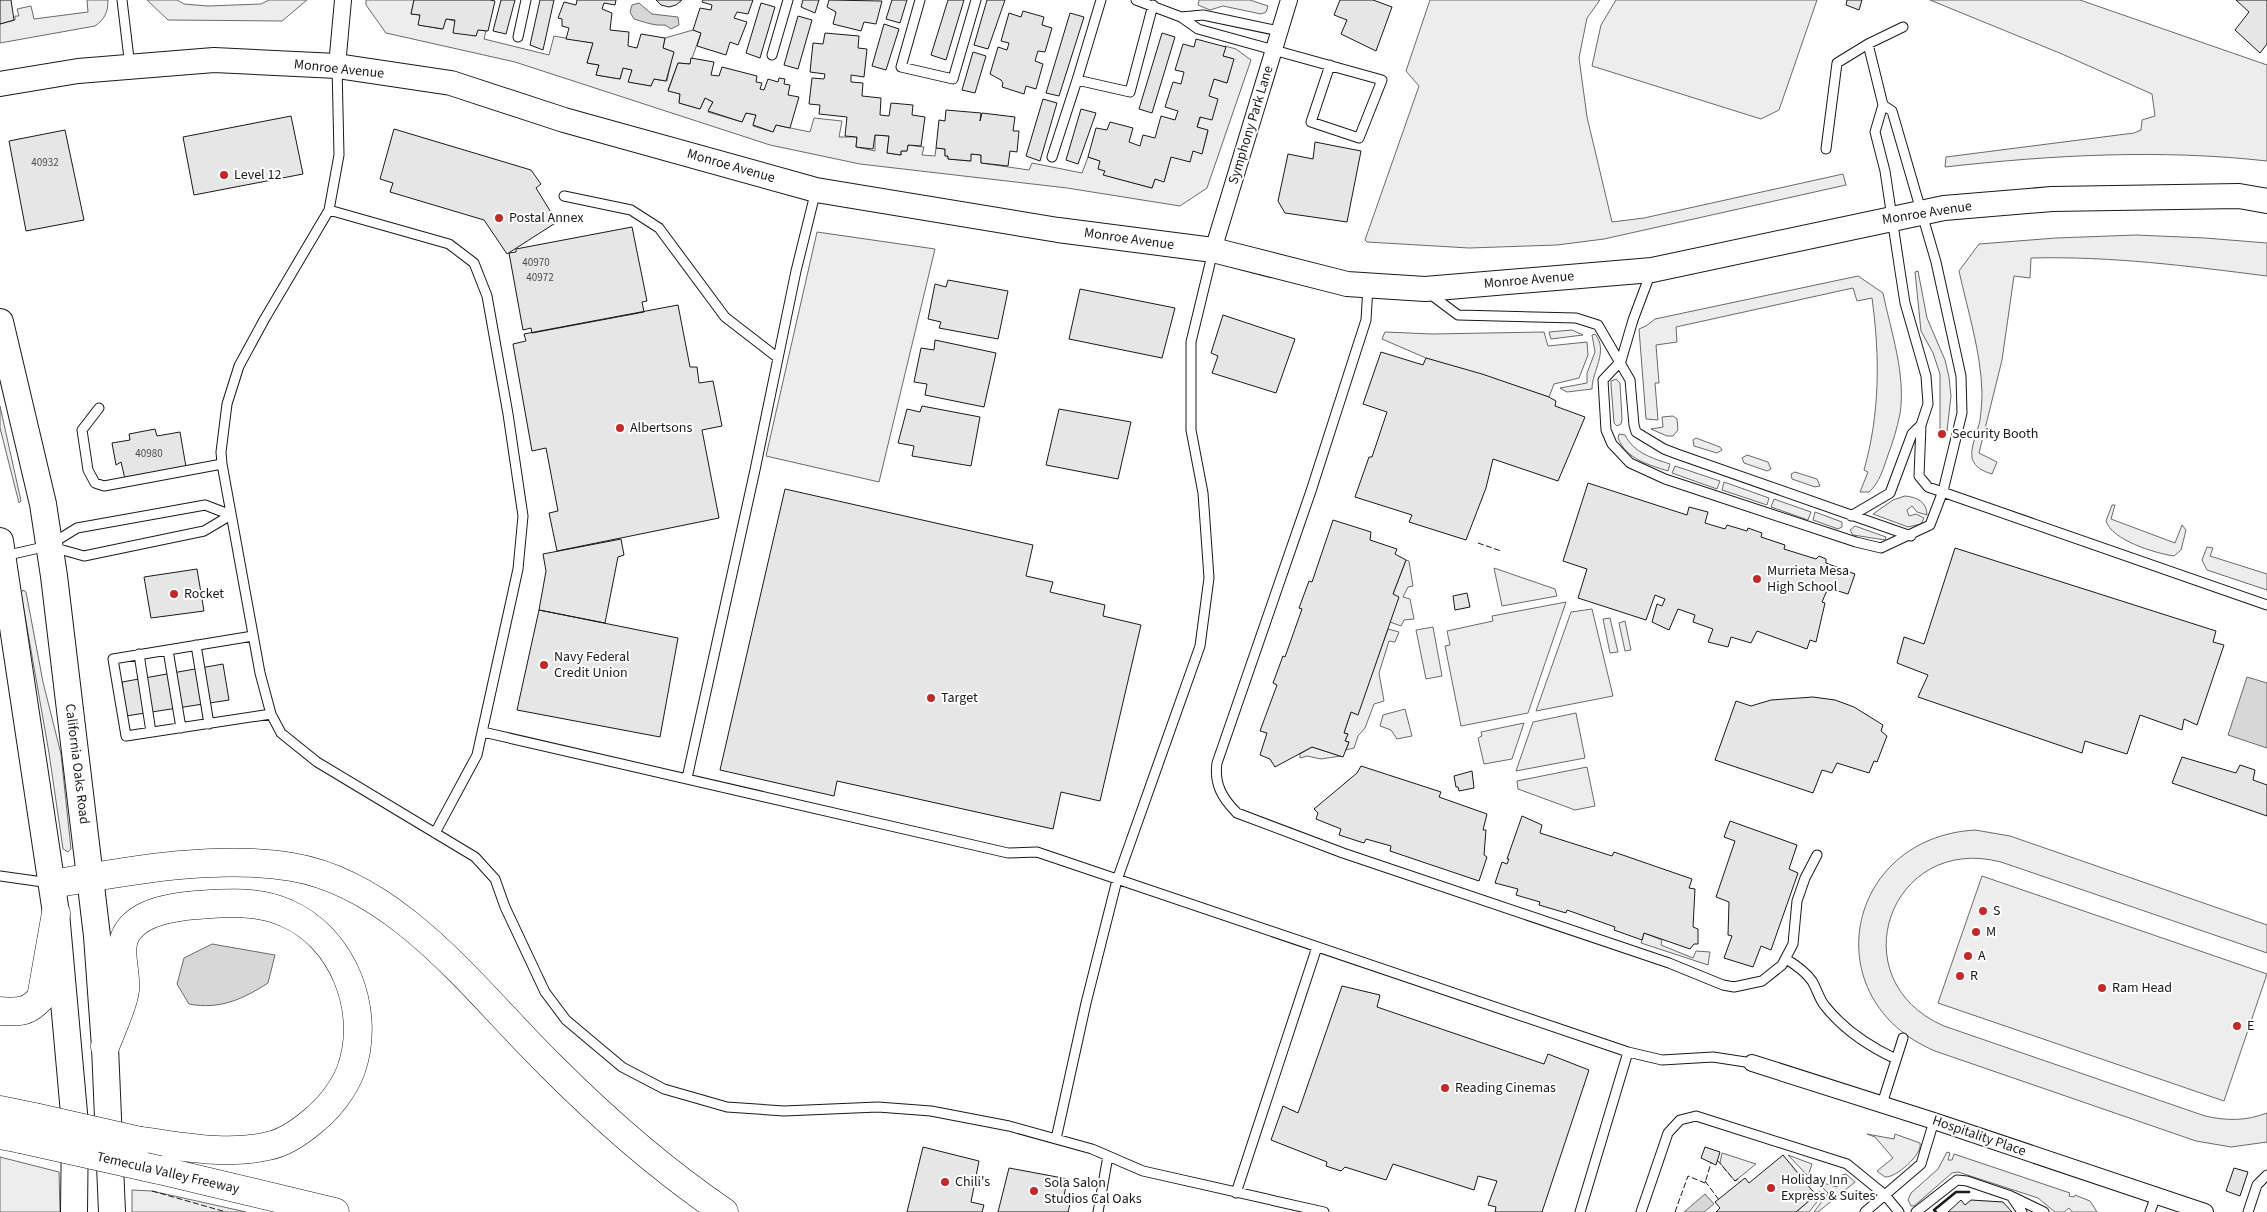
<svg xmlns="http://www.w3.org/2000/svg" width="2267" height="1212" viewBox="0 0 2267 1212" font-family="'Source Sans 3',sans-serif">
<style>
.green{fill:#ededed;stroke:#6a6a6a}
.water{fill:#d7d7d7;stroke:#6a6a6a}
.building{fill:#e6e6e6;stroke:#1a1a1a}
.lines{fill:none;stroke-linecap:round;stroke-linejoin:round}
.lane-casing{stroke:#1a1a1a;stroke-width:11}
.street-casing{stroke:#1a1a1a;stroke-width:18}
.secondary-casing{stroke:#1a1a1a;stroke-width:26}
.primary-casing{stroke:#1a1a1a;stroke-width:28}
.highway-casing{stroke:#1a1a1a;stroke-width:29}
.lane{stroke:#fff;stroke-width:9}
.street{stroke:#fff;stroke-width:16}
.secondary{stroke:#fff;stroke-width:24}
.primary{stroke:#fff;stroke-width:26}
.highway{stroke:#fff;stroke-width:28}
.highway-bridge-casing{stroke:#1a1a1a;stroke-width:29;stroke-linecap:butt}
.highway-bridge{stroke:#fff;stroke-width:28}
.fence{stroke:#1a1a1a;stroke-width:1;stroke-dasharray:6 2.5;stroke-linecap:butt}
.wall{stroke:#1a1a1a;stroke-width:2.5}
.poi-dot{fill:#c62828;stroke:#fff;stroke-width:2}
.labels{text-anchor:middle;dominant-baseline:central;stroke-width:4;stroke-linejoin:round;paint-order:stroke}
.number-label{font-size:11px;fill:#4d4d4d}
.street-label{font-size:14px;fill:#1a1a1a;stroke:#fff}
.poi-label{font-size:14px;fill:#1a1a1a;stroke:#fff;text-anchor:start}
</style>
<rect width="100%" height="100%" fill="#fff"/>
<path class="green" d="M87 0H108C108 12 105 19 95 26L0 43V24L15 20V16H19L17 9 31 6 34 19 88 12Z
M147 0H177L184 4 208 6 261 4 269 0H307L282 21 168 20Z
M366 0H414L411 14 420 15 419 25 442 29 446 19C460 21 472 30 486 31L484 39 549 55 554 36 593 43 587 63 599 65 596 75 620 79 623 68 632 70 629 82 651 86 653 79 667 81 673 52 663 48 665 38 693 30 701 33 690 64 678 63 668 90 680 94 679 103 700 109 705 98 713 102 708 112 742 122 746 113 756 115 753 126 773 132 776 125 810 132 814 118 842 121 839 137H857L856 147 875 151V135L889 136 887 153 901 155V151H907L908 145 924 147 922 155 935 156 936 148 945 149V156H948V159L970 161 971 154 981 155V163L1029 170 1032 163 1082 173 1088 157 1100 161 1105 171 1104 175 1152 188 1155 179 1164 181 1171 157 1193 151 1202 153 1208 131 1197 127 1214 79 1227 83 1233 59 1223 56 1225 46 1236 49 1251 60 1207 188 1180 206 1067 188 860 164 770 145 515 62 386 33 366 5Z
M1199 0H1250L1268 6 1266 12 1261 14 1223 6 1210 10 1198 5Z
M1430 0H1600L1587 18 1579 58 1587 117 1612 222 1644 218 1843 174 1846 185 1604 239 1557 245 1469 248 1367 242 1365 240 1419 86 1406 71Z
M1616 0H1817L1779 110 1761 119 1592 66 1601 25Z
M1930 0H2080L2267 65V161C2160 149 2052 155 1945 167L1946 157 2134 133 2141 130 2142 120 2155 116 2152 94 2062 54Z
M817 232 935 249 879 482 766 456Z
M2136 235 2205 238 2267 243V276C2188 266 2111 256 2031 258L2030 278 2014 276 2002 360 1979 453 1997 462 1992 474C1983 471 1975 468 1972 458 1970 447 1978 431 1980 420 1981 412 1982 402 1982 393 1981 352 1968 312 1959 271L1979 244 2056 238Z
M1918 271 1927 318 1945 360 1949 377 1951 396 1947 431 1940 429V374L1933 353 1921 331 1915 272Z
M1858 276 1883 293C1891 332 1906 374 1900 414 1897 428 1893 442 1888 455 1883 469 1880 482 1869 492H1860L1868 472 1864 470C1880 413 1880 357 1872 298L1857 301 1853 288 1676 327 1677 342 1656 345 1659 383H1655L1658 420 1646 419 1639 329 1646 326 1655 319Z
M1572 330 1583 335 1551 339 1549 332Z
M1385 332 1432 334 1544 332 1548 346 1587 342 1588 355 1579 378 1554 384 1549 397 1426 358 1382 339Z
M1595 334C1609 351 1592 371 1592 389L1567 392 1560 388 1587 383V373L1595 352 1592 335Z
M1616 379 1620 383 1622 419 1621 424 1617 426 1614 423 1611 385V381Z
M0 406 21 501 19 503 0 428Z
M1673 416 1677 419 1678 430 1673 436H1667L1651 429 1663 427 1662 417Z
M1619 434 1625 435C1634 453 1652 458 1670 464L1668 471C1649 465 1626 459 1618 438Z
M1696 438 1720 447 1722 450 1717 453 1694 446 1693 440Z
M1747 455 1768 462 1771 469 1767 471 1744 463 1742 458Z
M1675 466 1720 481 1717 489 1672 473Z
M1795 472 1817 479 1820 486 1815 487 1792 479 1791 474Z
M1724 482 1769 498 1767 505 1722 490Z
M1905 496C1917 497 1927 502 1927 515L1917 512 1912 506 1907 510 1909 516 1916 514 1924 518 1921 524 1908 527 1873 514 1893 500Z
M1774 499 1811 512 1808 520 1771 507Z
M2112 505H2115L2111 519 2175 543 2182 525 2186 530 2181 550 2174 556C2154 553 2112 540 2106 521Z
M1815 512 1842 522V527L1838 529 1813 520Z
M1855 526 1886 537 1885 540 1853 535 1850 530Z
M2207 547 2213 548 2210 556 2267 574V590L2207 570 2202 560Z
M1406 560 1409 561 1413 586 1408 587 1403 597 1410 599 1414 619 1404 620 1401 626 1390 622 1393 594Z
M1494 568 1555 589 1557 596 1502 606Z
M23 590 26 592 43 682 61 754 71 849 68 852 63 849 49 753 21 593Z
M1566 602 1528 713 1461 726 1445 646 1450 645 1447 631 1493 621 1492 616Z
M1592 609 1613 696 1536 711 1571 612Z
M1610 618 1618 652 1610 653 1603 619Z
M1625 621 1631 650 1625 651 1619 623Z
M1433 627 1442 676 1426 679 1416 630Z
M1388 629 1399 632 1395 642 1389 641 1379 673 1384 701 1374 704 1365 728 1358 736 1354 748 1346 750 1349 742 1345 741 1348 734 1344 733 1351 712 1357 714Z
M1405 709 1412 736 1397 739 1391 730 1380 726 1383 715Z
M1576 713 1585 758 1516 771 1533 722Z
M1524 723 1512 759 1484 764 1478 738 1482 736 1481 732Z
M1312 747 1341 756 1321 759 1307 756 1300 758V754Z
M1587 767 1595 806 1575 810 1518 789 1517 781Z
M1975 830 2010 836 2267 925V953L2001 862C1890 833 1838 980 1944 1026L2205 1116C2227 1121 2246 1121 2267 1113V1142L2231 1147 2196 1141 1935 1051C1814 1000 1844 838 1975 830Z
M1982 876 2267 974 2224 1101 1938 1003Z
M1644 933 1662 940 1661 945 1693 958 1696 951 1710 952 1708 965 1641 943Z
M1867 1134 1894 1139 1895 1134 1920 1143C1923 1154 1896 1178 1885 1177L1877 1171 1893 1158 1875 1137Z
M1947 1152 1950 1153 1948 1160H1952L1954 1154 2070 1193 2069 1196 2074 1197 2075 1195 2090 1201 2097 1212H2072L2069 1208 2064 1212H2055L2038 1198 1958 1172 1952 1173 1914 1206H1911L1908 1200 1911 1193 1938 1169Z
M1722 1153 1756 1164 1735 1181 1720 1163Z
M1788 1155 1812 1164 1808 1176Z
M0 1157 59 1172 60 1212H0Z
M1846 1174 1855 1182 1818 1212H1814L1828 1193 1816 1181 1837 1187 1842 1175Z
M132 1190 152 1191 246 1212H132Z
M1819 1191 1823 1194 1809 1212H1796Z"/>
<path class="water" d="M639 3 652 14 678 17 679 25 671 29 665 25C654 26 644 22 634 19L630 12 632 5Z
M2247 677 2267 683V748L2228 735Z
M212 944 275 955 268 983C243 999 220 1010 189 1004L177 984 184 958Z
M1705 1194 1714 1204 1704 1212H1684Z"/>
<path class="building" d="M0 0H11L14 20 0 24Z
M414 0H490L495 1 488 31 478 30 476 36 453 33 455 20 446 19 443 29 418 25 420 15 411 14Z
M501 0H515L506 34 493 31Z
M540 0H554L543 50 530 45Z
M577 0H616L615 5 604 3 602 9 612 13 610 30 629 32 628 46 637 48 641 34 665 38 663 48 674 52 666 81 654 79 651 86 628 82 632 70 623 68 620 79 596 75 599 65 587 63 593 43 566 39 569 28 562 26V19L558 18 564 2 576 5Z
M656 0H682L676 5 669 7 661 5Z
M703 0H753L748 14 737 12 734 18 747 22 738 45 730 42 726 55 697 46 701 33 693 30 700 8 711 10 712 5 702 2Z
M803 0H819L815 13 801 7Z
M829 0 882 1 876 24 864 22 861 31 833 24 836 12 827 7Z
M892 0H907L900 23 886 19Z
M948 0H964L946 60 931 55Z
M987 0H1005L988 49 974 45Z
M1340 0H1373L1392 7 1376 51 1341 34 1347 20 1334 15Z
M1847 0H1862L1859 10 1846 5Z
M2236 0H2267V44L2260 53 2235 30 2249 12Z
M761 3 775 7 760 58 746 53Z
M1023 11 1044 17 1042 25 1052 28 1045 52 1038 51 1035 61 1043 64 1036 89 1026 86 1024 94 1002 87 1003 83 1001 80 990 74 998 47 1007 50 1009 43 1001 41 1009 13 1021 17Z
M1070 13 1084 17 1059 96 1046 93Z
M798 16 812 20 798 69 784 65Z
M884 24 899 29 886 70 872 66Z
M825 33 859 36 858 48 867 49 864 77 851 75V82L863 83 862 96 881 98 880 115 889 116 891 103 913 105 912 115 925 117 921 146 908 145 907 151H901V155L887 153 889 136 875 135 873 149 856 147 857 137 845 136 847 117 819 114 820 105 809 104 812 78 824 79 825 74 810 72 813 43 823 44Z
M1162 33 1175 37 1152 113 1139 109Z
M1196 39 1226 47 1223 56 1234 59 1227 83 1214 79 1209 96 1218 99 1212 120 1200 117 1197 127 1208 130 1202 154 1193 151 1190 162 1171 157 1164 182 1155 179 1152 188 1103 175 1105 171 1098 169 1100 161 1088 157 1096 128 1107 130 1110 122 1133 128 1129 142 1140 146 1143 135 1155 138 1161 116 1175 120 1178 111 1165 107 1173 82 1181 84 1184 72 1175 70 1183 44 1194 47Z
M973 52 986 56 975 93 962 90Z
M691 58 714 62 711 75 719 76 722 67 757 76 756 82 762 83 760 89 764 90 768 79 778 82 779 78 785 79 784 84 790 85 788 95 799 97 790 128 776 125 773 132 753 125 756 115 746 113 742 122 708 111 713 102 705 98 700 109 679 103 680 94 668 91 678 63 690 64Z
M1043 99 1057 103 1040 161 1026 156Z
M1081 109 1096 113 1078 164 1066 160Z
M946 110 981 113 980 121 982 113 1015 117 1013 131H1019L1017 152 1010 151 1008 166 981 163V155L971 154V161L948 159V156H945V149L936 148 939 120 945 121Z
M291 116 303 174 194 195 183 137Z
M394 129 531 170 541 184 536 188 557 222 507 254 484 220 390 192 393 183 380 179Z
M65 130 84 220 26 231 9 141Z
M1315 142 1361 151 1347 222 1285 213 1278 201 1288 154 1313 159Z
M632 227 647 301 642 302 644 312 532 333 531 328 523 330 509 253 516 252V249Z
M948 280 1008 291 998 339 939 328 941 322 928 319 935 284 946 287Z
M1080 289 1175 308 1162 358 1069 339Z
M678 305 690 367H697L699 383 713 381 722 426 702 430 719 518 557 551 549 513 558 511 546 448 532 451 513 344 526 341 524 334Z
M1223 315 1295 339 1276 393 1212 373 1218 356 1211 353Z
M935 340 996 353 984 407 925 395 927 384 914 382 921 348 934 350Z
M1381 352 1423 365 1426 358 1482 374 1549 397 1556 401 1555 406 1585 417 1558 481 1493 459 1486 488 1466 540 1409 522 1412 515 1355 497 1369 457H1372L1387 412 1363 404Z
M922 406 980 417 971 466 912 456 914 446 898 443 907 409 920 412Z
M1059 409 1131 422 1118 479 1046 465Z
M155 429 157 436 180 432 186 467 125 479 121 462 116 465 112 443 130 440 129 434Z
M1940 429 1947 431 1943 438 1938 437Z
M1588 483 1687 515 1689 507 1708 512 1705 523 1725 529 1727 525 1747 531 1748 528 1762 533 1761 537 1785 545 1784 549 1816 559 1819 556 1826 559V563L1855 574 1848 594 1828 588 1822 602 1825 603 1816 642 1810 640 1807 649 1757 631 1751 643 1731 637 1728 647 1708 642 1713 629 1693 622 1695 615 1678 609 1669 630 1652 622 1657 604 1662 606 1665 599 1655 595 1646 620 1578 598 1587 569 1563 561Z
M785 489 1033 545 1026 576 1053 582 1050 592 1105 605 1103 616 1141 625 1100 801 1061 792 1053 829 837 781 834 796 720 770Z
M1333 520 1371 532 1370 540 1397 549 1395 554 1406 560 1393 594 1399 597 1358 715 1351 712 1344 733 1348 734 1345 741 1349 742 1343 757 1312 747 1275 767 1270 759 1260 755 1267 733 1260 731 1277 685 1273 683 1283 656 1285 657 1302 609 1299 608 1309 581 1312 582Z
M621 539 624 555 618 557 605 623 539 610 546 571 543 554Z
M1955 548 2216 631 2213 642 2224 645 2197 725 2184 719 2182 730 2140 715 2127 754 2085 741 2082 753 1918 697 1928 675 1897 663 1904 637 1924 644Z
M197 569 204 611 151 618 144 577Z
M1467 593 1470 607 1455 610 1453 596Z
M539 610 678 638 660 737 517 710Z
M223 664 229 700 126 716 122 682Z
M1813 697 1835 700 1854 707 1883 725 1881 731 1887 736 1877 762 1874 761 1869 773 1837 763 1832 773 1822 770 1813 793 1715 760 1736 701 1751 706 1771 700Z
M2182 757 2236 773 2240 765 2255 770 2253 780 2267 785V816L2172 783Z
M1361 766 1441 792 1439 797 1487 814 1483 830H1486L1484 855 1487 857 1479 881 1390 851 1391 846 1366 839 1364 843 1339 835 1341 829 1316 819 1318 813 1314 809 1357 773Z
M1472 771 1474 788 1459 791 1458 787H1456L1454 776Z
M1522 816 1542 825 1540 833 1612 856 1614 852 1692 879 1689 888 1695 889 1693 927 1698 929V944H1694L1690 949 1644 933 1642 940 1614 930 1615 927 1567 910 1566 913 1539 905 1540 902 1516 895 1518 889 1495 883 1502 862 1507 864 1509 859H1507Z
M1730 821 1797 845 1789 869 1798 873 1771 950 1761 946 1753 967 1724 958 1732 936 1728 935 1729 902 1716 897 1735 841 1724 837Z
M1342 986 1380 995 1377 1007 1544 1064 1548 1054 1589 1070 1542 1212H1495L1496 1207 1488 1205 1497 1181 1478 1176 1474 1190 1393 1164 1386 1180 1345 1167 1341 1171 1326 1166 1327 1162 1271 1140 1283 1106 1298 1113Z
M923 1147 979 1161 971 1202 984 1205 982 1212H907Z
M1705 1147 1720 1152 1716 1165 1701 1158Z
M1783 1155 1816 1195 1796 1212H1716L1720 1208 1715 1202 1745 1178 1749 1183Z
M1009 1168 1068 1179 1062 1203 1070 1204 1068 1212H998Z
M2234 1168 2248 1172 2240 1196 2226 1191Z
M1961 1200 1965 1205 1971 1200 2003 1202 2012 1212H1948Z"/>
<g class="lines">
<g class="lane-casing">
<path id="lane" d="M122 0 130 67
M920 0 901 67 953 79 976 0
M1101 0 1077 80 1130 92 1153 5
M1136 0 1181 17 1198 29 1382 80 1359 138 1311 122 1330 65
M1181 17 1203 15 1279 31
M518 37 526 0
M1868 44 1883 105 1875 132 1885 171 1900 271 1905 303 1926 376 1928 404 1921 425 1919 476 1928 487 2267 605
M772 55 788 0
M337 66 339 155 329 210 264 320 239 366 227 404 221 452 222 464 260 673 271 714 281 733 317 762 475 857 495 879 505 907 545 992 566 1020 622 1067 664 1089 727 1107 784 1111 878 1107 931 1111 1009 1126 1092 1149 1143 1171 1324 1212
M1826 149 1837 63 1868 44 1903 27
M1052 157 1077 80
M564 196 631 210 659 228 725 317 778 358
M329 210 449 244 474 263 487 296 508 414 523 516 518 569 477 755 435 833
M1651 272 1633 320 1621 361 1603 380 1606 430 1612 444 1630 463 1665 479 1856 542 1881 548 1930 525 1943 491 1962 413 1961 376 1936 262 1892 111 1883 105
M1368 286 1366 320 1311 491 1217 763C1214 784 1222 798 1237 813L1343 853 1669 963 1723 985 1734 987 1762 981 1782 965 1793 944 1797 901 1805 878 1817 855
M1430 294 1458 315 1576 318 1598 325 1630 380 1634 425 1636 432 1664 449 1677 454 1911 536
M99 408 82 430 88 470 95 483 104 486 222 464
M1851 516 1890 493 1912 434 1921 425
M52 547 84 556 204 531 231 515
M4 556 48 546 77 528 205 505 231 515
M253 636 113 659 126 736 271 714
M196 645 209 724
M168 650 181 728
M139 654 151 732
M483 732 1008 853 1037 852 1628 1052 1662 1060 1713 1057 1752 1063
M687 778 755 470 796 271 816 190
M0 876 50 883
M1786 959C1796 965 1805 971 1812 981 1817 989 1819 999 1825 1006 1844 1030 1868 1046 1896 1059
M1882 1104 1903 1038
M1056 1139 1086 1003 1117 880 1200 646 1209 578 1203 493 1191 430V342L1213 251
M1236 1193 1317 947
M2013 1197 2044 1212
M1098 1212 1108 1156
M1580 1212 1628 1052
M1641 1212 1668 1133 1680 1120 1696 1116 1847 1164 1885 1195 1899 1212
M1865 1212 1921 1164 1934 1121
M1916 1212 1957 1180 1967 1181 2011 1196 2022 1212
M2150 1212 2156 1196
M2248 1212 2257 1185 2267 1175"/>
</g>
<g class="street-casing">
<path id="street" d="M337 66 343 0
M1213 250 1289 0
M1752 1063 1934 1121 2205 1212"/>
</g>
<g class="secondary-casing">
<path id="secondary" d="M0 84 78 71 214 60 337 66 451 83 564 120 816 190 1058 230 1213 250 1347 284 1425 289 1652 270 1944 208 2052 199 2239 196 2267 201"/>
</g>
<g class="primary-casing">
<path id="primary" d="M0 322 43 504 54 576 97 936 105 1047 112 1212
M0 541 56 913 75 1124 74 1212"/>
</g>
<g class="highway-casing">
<path id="highway" d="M53 884C127 871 218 854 292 867 400 885 478 995 552 1067 605 1120 662 1170 724 1212
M0 1011C20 1012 27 1013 41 998L56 913
M105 1047C110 1033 124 1004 125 990 127 971 116 948 128 931 142 911 174 907 196 905 226 903 258 900 286 913 343 937 372 1011 351 1070 344 1089 329 1108 313 1121 300 1132 285 1143 268 1146 226 1156 182 1146 140 1141
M0 1110 34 1117
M0 1135 21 1139
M159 1170 335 1212"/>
</g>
<use href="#lane" class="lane"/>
<use href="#street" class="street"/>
<use href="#secondary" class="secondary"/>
<use href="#primary" class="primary"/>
<use href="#highway" class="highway"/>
<g class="highway-bridge-casing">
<path id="highway-bridge" d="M34 1117 140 1141
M21 1139 159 1170"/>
</g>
<use href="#highway-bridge" class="highway-bridge"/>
<path class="fence" d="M1478 543 1501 551
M1717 1160 1735 1181 1738 1179 1739 1182
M1705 1181 1719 1200
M152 1191 226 1212
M1675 1212 1688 1176 1705 1183 1711 1163"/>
<path class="wall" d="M1936 1212 1934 1210 1956 1192H1969"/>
</g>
<g class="poi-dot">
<circle cx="224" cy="175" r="5"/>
<circle cx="499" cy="218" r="5"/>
<circle cx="620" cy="428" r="5"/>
<circle cx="1942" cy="434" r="5"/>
<circle cx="1757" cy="579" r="5"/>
<circle cx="174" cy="594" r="5"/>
<circle cx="544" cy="665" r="5"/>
<circle cx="931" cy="698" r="5"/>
<circle cx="1983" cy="911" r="5"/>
<circle cx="1976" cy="932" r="5"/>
<circle cx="1968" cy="956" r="5"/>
<circle cx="1960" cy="976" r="5"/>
<circle cx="2102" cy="988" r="5"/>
<circle cx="2237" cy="1026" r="5"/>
<circle cx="1445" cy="1088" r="5"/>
<circle cx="945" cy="1182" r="5"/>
<circle cx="1771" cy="1188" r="5"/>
<circle cx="1034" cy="1191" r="5"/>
</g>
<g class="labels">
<g class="number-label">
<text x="45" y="162">40932</text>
<text x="536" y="262">40970</text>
<text x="540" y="277">40972</text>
<text x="149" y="453">40980</text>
</g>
<g class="street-label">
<text transform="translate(339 69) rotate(6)">Monroe Avenue</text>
<text transform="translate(1251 125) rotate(-73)">Symphony Park Lane</text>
<text transform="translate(731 166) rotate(16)">Monroe Avenue</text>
<text transform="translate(1927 213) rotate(-9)">Monroe Avenue</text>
<text transform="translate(1129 239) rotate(8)">Monroe Avenue</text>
<text transform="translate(1529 280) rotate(-5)">Monroe Avenue</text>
<text transform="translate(77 764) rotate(83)">California Oaks Road</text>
<text transform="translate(1979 1136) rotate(19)">Hospitality Place</text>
<text transform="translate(168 1173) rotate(13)">Temecula Valley Freeway</text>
</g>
<g class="poi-label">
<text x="234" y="175">Level 12</text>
<text x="509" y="218">Postal Annex</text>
<text x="630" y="428">Albertsons</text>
<text x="1952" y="434">Security Booth</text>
<text x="1767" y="571">Murrieta Mesa<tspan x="1767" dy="16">High School</tspan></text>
<text x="184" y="594">Rocket</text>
<text x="554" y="657">Navy Federal<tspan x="554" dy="16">Credit Union</tspan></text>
<text x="941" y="698">Target</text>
<text x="1993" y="911">S</text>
<text x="1986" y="932">M</text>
<text x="1978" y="956">A</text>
<text x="1970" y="976">R</text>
<text x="2112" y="988">Ram Head</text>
<text x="2247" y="1026">E</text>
<text x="1455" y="1088">Reading Cinemas</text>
<text x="1781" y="1180">Holiday Inn<tspan x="1781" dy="16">Express &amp; Suites</tspan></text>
<text x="955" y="1182">Chili's</text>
<text x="1044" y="1183">Sola Salon<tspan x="1044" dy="16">Studios Cal Oaks</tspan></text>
</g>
</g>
</svg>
